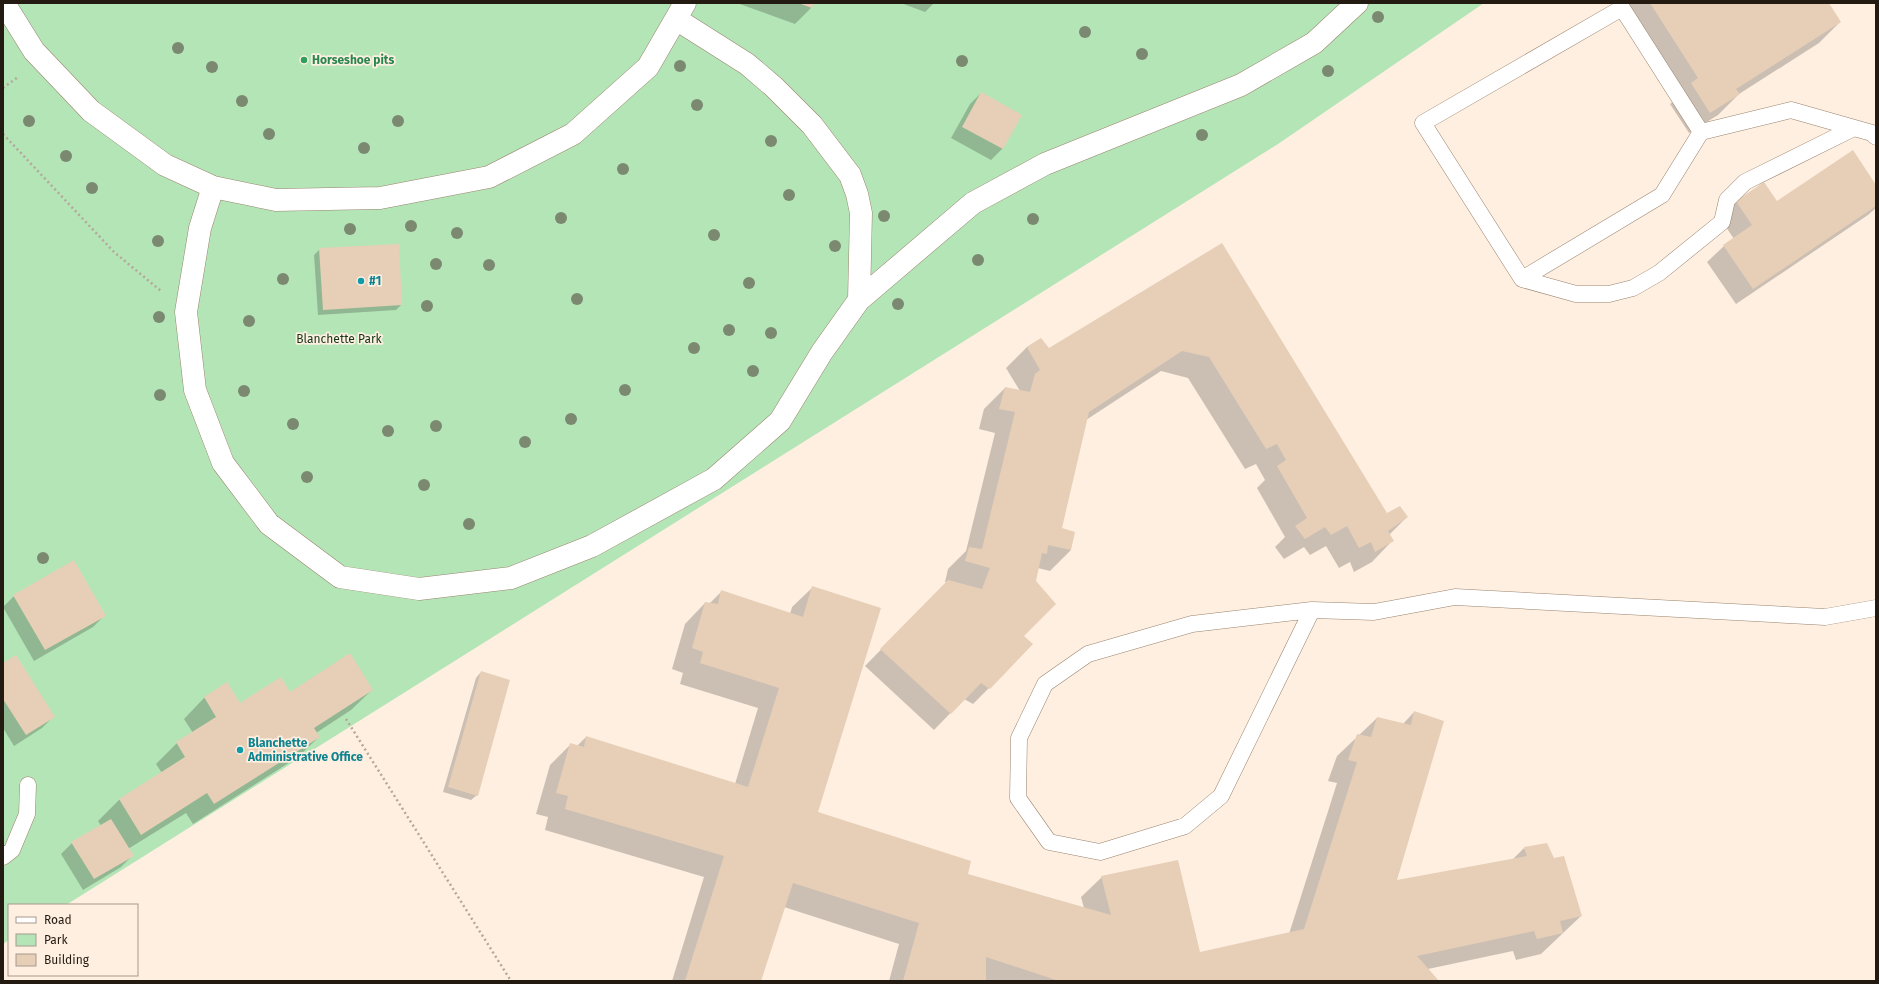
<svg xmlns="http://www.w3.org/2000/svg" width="1879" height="984" viewBox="0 0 1879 984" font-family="'Fira Sans',sans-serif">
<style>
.green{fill:#b4e5b7}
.shadow{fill:#0003}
.building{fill:#e7cfb7}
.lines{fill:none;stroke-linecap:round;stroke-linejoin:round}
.lane-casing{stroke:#9a846e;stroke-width:17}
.street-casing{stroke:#9a846e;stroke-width:23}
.path{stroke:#b4a79b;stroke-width:2.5;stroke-dasharray:2 3;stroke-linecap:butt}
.lane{stroke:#fff;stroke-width:16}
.street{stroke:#fff;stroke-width:22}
.tree{fill:#7b8971}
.leisure-dot{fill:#2e9e5b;stroke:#feefe1;stroke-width:1.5}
.culture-dot{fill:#0f9aa8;stroke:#feefe1;stroke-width:1.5}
.labels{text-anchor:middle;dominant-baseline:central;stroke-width:3.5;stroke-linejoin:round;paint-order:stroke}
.leisure-label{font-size:12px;font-weight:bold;fill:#27864d;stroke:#feefe1;text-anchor:start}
.culture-label{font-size:12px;font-weight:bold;fill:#0d838f;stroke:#feefe1;text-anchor:start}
.park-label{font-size:12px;fill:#0f3616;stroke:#feefe1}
</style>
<rect width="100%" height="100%" fill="#feefe1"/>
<path class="green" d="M3 3H1484L1278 144 66 905H9V940L3 944Z"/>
<path class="shadow" d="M737 3H813L811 8 795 24Z
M901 3H934L925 12Z
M1616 3H1828L1840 22 1819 43 1739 94 1718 115 1689 133 1670 104 1677 98Z
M981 93 1021 115 1002 149 991 160 951 138 970 104Z
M1876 186V208L1868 215 1736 304 1707 262 1724 246 1734 239 1720 218 1736 202H1777Z
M1222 244 1387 515 1407 517 1389 535 1392 541 1372 562 1354 572 1350 562 1339 568 1326 546 1310 555 1304 547 1284 559 1275 547 1285 537 1257 488 1265 480 1256 464 1245 469 1188 378 1161 371 1086 420 1061 529 1071 550 1050 571 1038 568 1023 636 989 688 973 704 964 699 934 730 865 666 947 582H945L948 569 966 551 995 433 979 429 984 409 1005 388 1020 391 1006 368 1027 347 1040 339 1049 349Z
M320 249 401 305 396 310 318 315 314 255Z
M813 587 817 812 967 875 1084 908 1081 897 1102 877 1199 953 1289 934 1337 783 1328 781 1337 756 1377 718 1403 724 1414 712 1396 882 1512 860 1524 848 1581 916 1541 954 1516 960 1513 951 1428 969 1438 981H889L899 944 784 907 760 981H672L704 877 545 830 548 817 536 814 550 765 571 744 577 746 586 737 735 784 758 708 680 684 683 673 672 669 685 624 705 603 709 604 722 591 790 614 792 607Z
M14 596 104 616 93 627 34 661 3 607Z
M3 664 53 717 42 728 14 746 3 728Z
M481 672 477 795 471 800 443 792 476 678Z
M227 684 239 704 289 693 372 690 351 710 316 733 319 737 298 757 193 824 186 813 128 849 132 856 121 867 83 890 61 854 72 843 101 826 98 821 119 800 162 773 156 764 177 743 193 733 184 719 204 698Z"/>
<path class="building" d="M798 3H814L812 8Z
M1650 3H1829L1841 22 1736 89 1740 94 1710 113 1691 83 1698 78Z
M981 92 1022 115 1003 149 962 127Z
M1853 150 1876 185V206L1753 289 1723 245 1752 225 1736 201 1764 182 1777 201Z
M1222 243 1387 513 1400 506 1408 517 1388 531 1394 541 1375 552 1371 542 1359 548 1347 526 1331 535 1325 527 1305 539 1295 526 1307 518 1277 466 1286 460 1277 444 1266 449 1209 357 1182 351 1089 412 1062 528 1075 532 1071 550 1048 545 1047 554 1042 553 1036 581 1056 604 1024 636 1033 644 990 689 981 683 951 714 880 649 948 580 982 589 990 568 965 561 969 547 982 549 1015 412 999 409 1005 387 1030 392 1035 374 1040 370 1027 347 1041 338 1049 348Z
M399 244 402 305 323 310 319 248Z
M74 560 106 616 45 650 13 595Z
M812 586 881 608 818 812 971 861 968 874 1111 915 1101 876 1178 860 1200 952 1304 929 1357 762 1348 760 1357 734 1371 737 1377 717 1411 725 1414 711 1444 721 1397 880 1527 856 1524 847 1547 843 1554 858 1564 856 1582 916 1560 921 1563 933 1537 939 1534 931 1417 956 1439 981H1059L986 957V981H903L919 923 793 883 761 981H685L724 856 565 809 568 796 556 793 570 743 584 747 586 736 748 787 779 688 700 663 703 652 692 648 705 602 718 604 721 590 803 617Z
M350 653 373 690 314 728 320 737 214 804 207 793 141 835 119 799 185 757 176 742 216 717 204 697 227 682 240 703 281 677 290 692Z
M16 655 55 717 26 735 3 699V663Z
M481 671 510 680 478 796 448 787Z
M111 819 134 856 94 879 71 842Z"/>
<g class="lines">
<g class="lane-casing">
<path id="lane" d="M1701 132 1622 8 1423 123 1522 279 1662 195 1701 132 1791 110 1872 133 1876 137
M1522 279 1576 294H1609L1633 288 1659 273 1722 222 1727 200 1745 182 1854 128
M1312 610 1221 796 1185 826 1100 852 1049 842 1018 798 1019 738 1045 684 1088 654 1192 624 1312 610 1374 612 1455 597 1825 617 1876 608
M3 857 12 850 27 814 28 785"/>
</g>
<g class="street-casing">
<path id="street" d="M4 3 34 51 91 111 165 165 213 187 276 200 380 198 489 177 573 134 648 67 685 3
M676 19 747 64 774 87 812 125 850 175 857 194 861 213 859 300
M213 187 200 228 186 312 195 390 223 463 269 524 340 577 419 589 511 578 592 546 714 479 780 421 822 352 859 300 973 203 1045 164 1241 85 1314 43 1357 3"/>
</g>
<path class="path" d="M3 88 18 77
M3 134 114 252 161 291
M346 719 511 981"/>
<use href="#lane" class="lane"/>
<use href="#street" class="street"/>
</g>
<g class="tree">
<circle cx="1378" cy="17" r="6"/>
<circle cx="1085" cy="32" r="6"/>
<circle cx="178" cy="48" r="6"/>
<circle cx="1142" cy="54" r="6"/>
<circle cx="962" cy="61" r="6"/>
<circle cx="680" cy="66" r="6"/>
<circle cx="212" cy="67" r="6"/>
<circle cx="1328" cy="71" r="6"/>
<circle cx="242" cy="101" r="6"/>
<circle cx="697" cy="105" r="6"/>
<circle cx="29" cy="121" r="6"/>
<circle cx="398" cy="121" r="6"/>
<circle cx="269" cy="134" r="6"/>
<circle cx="1202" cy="135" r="6"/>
<circle cx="771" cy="141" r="6"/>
<circle cx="364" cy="148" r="6"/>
<circle cx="66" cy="156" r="6"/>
<circle cx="623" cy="169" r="6"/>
<circle cx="92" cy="188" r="6"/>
<circle cx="789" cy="195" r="6"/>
<circle cx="884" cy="216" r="6"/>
<circle cx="561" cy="218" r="6"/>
<circle cx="1033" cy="219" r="6"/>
<circle cx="411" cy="226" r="6"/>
<circle cx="350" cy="229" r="6"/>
<circle cx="457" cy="233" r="6"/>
<circle cx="714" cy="235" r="6"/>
<circle cx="158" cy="241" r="6"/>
<circle cx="835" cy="246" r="6"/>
<circle cx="978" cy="260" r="6"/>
<circle cx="436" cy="264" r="6"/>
<circle cx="489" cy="265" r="6"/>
<circle cx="283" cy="279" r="6"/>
<circle cx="749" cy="283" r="6"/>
<circle cx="577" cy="299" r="6"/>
<circle cx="898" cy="304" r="6"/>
<circle cx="427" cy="306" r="6"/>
<circle cx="159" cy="317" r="6"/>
<circle cx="249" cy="321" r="6"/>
<circle cx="729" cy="330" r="6"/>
<circle cx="771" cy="333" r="6"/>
<circle cx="694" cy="348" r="6"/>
<circle cx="753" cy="371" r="6"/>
<circle cx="625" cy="390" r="6"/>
<circle cx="244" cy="391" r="6"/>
<circle cx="160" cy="395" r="6"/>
<circle cx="571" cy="419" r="6"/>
<circle cx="293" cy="424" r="6"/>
<circle cx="436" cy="426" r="6"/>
<circle cx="388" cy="431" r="6"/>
<circle cx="525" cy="442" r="6"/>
<circle cx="307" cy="477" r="6"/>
<circle cx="424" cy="485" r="6"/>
<circle cx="469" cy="524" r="6"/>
<circle cx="43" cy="558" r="6"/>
</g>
<circle class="leisure-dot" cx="304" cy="60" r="4"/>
<g class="culture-dot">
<circle cx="361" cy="281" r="4"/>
<circle cx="240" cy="750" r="4"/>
</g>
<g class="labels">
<g class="leisure-label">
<text x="312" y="60">Horseshoe pits</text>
</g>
<g class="culture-label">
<text x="369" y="281">#1</text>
<text x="248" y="743">Blanchette<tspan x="248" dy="14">Administrative Office</tspan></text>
</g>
<g class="park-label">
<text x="339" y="339">Blanchette Park</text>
</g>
</g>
<rect width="1879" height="984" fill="none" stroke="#231a11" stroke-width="8"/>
<rect x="8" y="904" width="130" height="72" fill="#feefe1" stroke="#a69a8e"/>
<rect x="16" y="917" width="20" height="6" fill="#ffffff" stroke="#a69a8e"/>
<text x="44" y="924" font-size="12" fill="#231a11">Road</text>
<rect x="16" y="934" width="20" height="12" fill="#b4e5b7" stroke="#a69a8e"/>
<text x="44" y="944" font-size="12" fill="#231a11">Park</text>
<rect x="16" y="954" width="20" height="12" fill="#e7cfb7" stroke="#a69a8e"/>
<text x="44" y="964" font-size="12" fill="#231a11">Building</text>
</svg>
